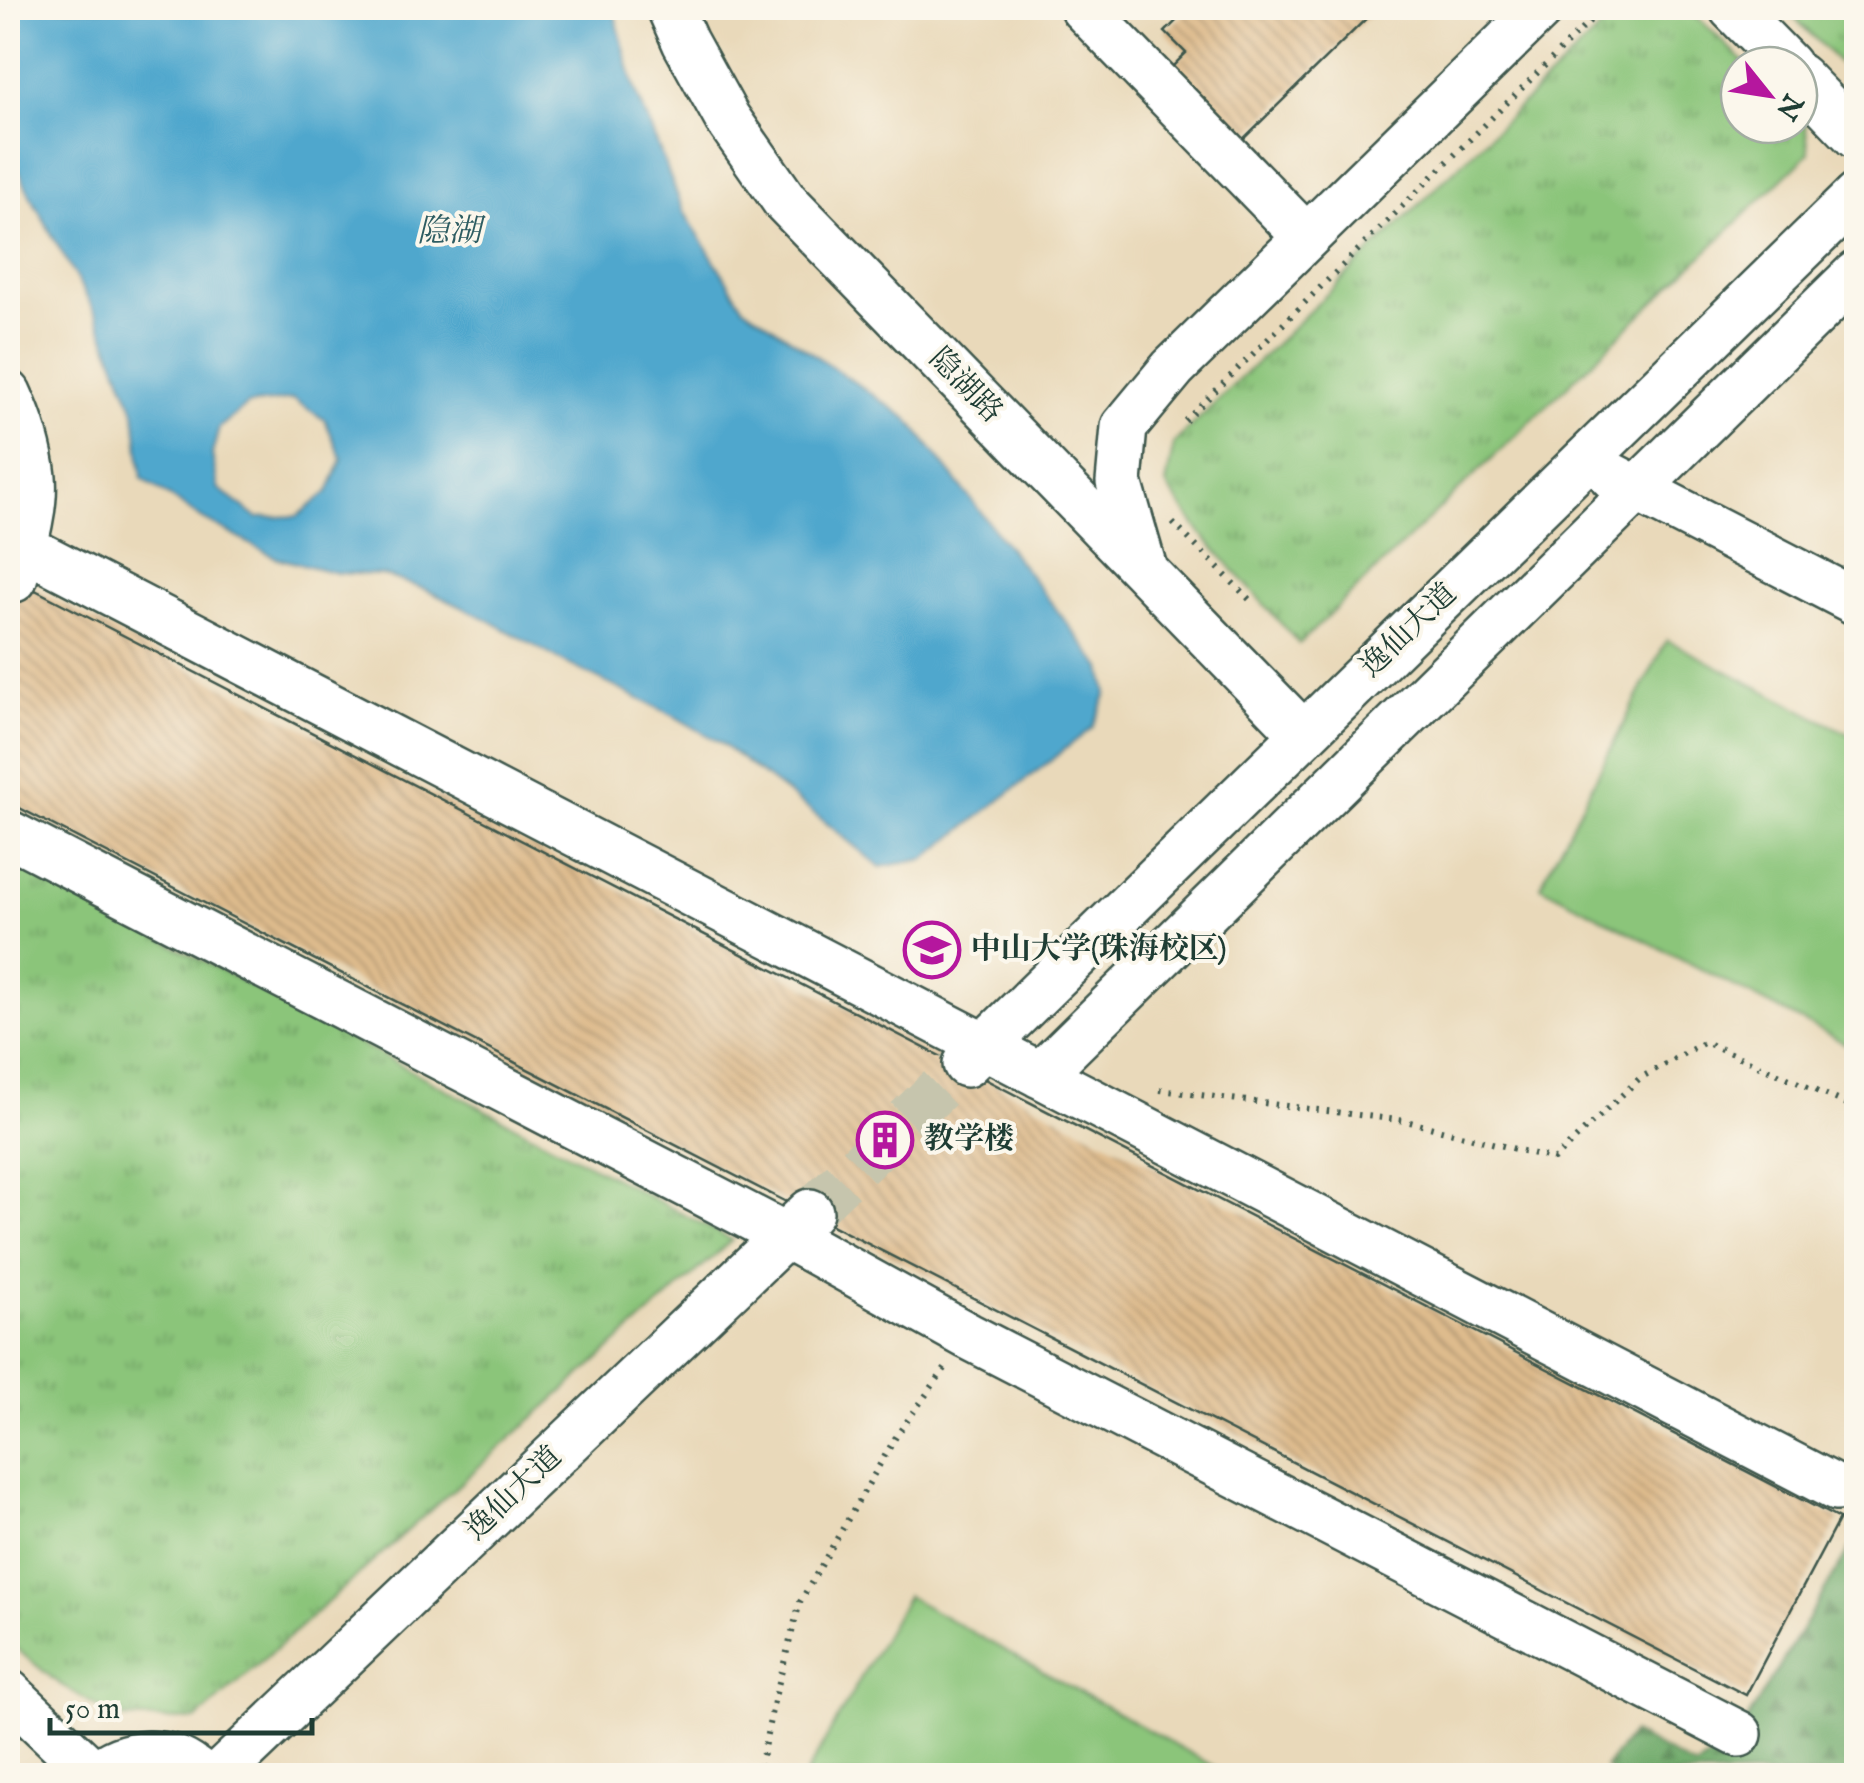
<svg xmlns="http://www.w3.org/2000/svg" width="1864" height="1783" viewBox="0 0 1864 1783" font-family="'IM FELL English','Noto Serif SC',serif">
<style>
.built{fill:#e9d9ba;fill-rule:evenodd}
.grass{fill:url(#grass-tufts);stroke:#558157;stroke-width:2.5}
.forest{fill:url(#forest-firs);stroke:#48744f;stroke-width:2.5}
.garden{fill:#8bc57a;stroke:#558157;stroke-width:2.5}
.water{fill:#50a7cd;stroke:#387280;stroke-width:2.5;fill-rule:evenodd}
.building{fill:url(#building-back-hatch)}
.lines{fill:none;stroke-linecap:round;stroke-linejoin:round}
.minor-tunnel{stroke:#c6c5ad;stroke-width:45;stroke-dasharray:45 22;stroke-linecap:butt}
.minor-casing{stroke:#3e564b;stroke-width:50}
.path{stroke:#3e564b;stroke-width:6;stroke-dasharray:2.5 8;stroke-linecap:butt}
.minor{stroke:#fff;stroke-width:45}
.labels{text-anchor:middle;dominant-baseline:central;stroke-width:8;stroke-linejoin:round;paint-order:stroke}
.street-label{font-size:30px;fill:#1f3d34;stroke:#fbf7ec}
.poi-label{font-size:30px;font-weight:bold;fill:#1f3d34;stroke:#fbf7ec;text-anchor:start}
.water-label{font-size:32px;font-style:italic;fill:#2e5d62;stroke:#fbf7ec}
</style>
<defs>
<pattern id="grass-tufts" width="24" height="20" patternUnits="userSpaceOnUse" patternTransform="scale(2.5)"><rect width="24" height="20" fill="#8bc57a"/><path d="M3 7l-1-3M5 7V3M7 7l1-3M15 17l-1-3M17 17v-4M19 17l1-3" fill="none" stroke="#71a165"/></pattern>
<pattern id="forest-firs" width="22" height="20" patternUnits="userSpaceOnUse" patternTransform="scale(2.5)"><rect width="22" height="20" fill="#70aa6a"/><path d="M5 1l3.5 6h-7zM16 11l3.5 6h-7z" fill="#5b8c58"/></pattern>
<pattern id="building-back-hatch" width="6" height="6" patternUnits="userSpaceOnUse" patternTransform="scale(2.5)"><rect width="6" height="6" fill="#debb8d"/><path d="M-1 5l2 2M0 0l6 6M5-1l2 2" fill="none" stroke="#b39974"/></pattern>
</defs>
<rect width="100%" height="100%" fill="#fbf7ec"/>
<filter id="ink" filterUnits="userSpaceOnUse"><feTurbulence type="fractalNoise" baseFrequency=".01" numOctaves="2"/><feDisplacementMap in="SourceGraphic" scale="20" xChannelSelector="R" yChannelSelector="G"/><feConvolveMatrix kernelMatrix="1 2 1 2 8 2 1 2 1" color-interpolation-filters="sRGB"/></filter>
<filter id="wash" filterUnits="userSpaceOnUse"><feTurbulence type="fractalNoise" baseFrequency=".0048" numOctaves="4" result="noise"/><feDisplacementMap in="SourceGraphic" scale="40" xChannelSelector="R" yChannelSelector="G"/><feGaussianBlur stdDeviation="2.25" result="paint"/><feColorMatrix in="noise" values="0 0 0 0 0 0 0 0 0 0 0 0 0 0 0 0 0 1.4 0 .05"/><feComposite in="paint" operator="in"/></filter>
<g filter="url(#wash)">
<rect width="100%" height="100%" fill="#f0e7cb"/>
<path class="built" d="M8 8H1856V1775H8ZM1739 65H1799V125H1739Z"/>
<path class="grass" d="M1621 8H1688L1747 65H1739V125H1799V116L1805 122 1809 153 1299 644 1200 532 1166 485 1174 443Z
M1785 8H1856V73L1845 69Z
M8 858 732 1240 196 1720 116 1718 58 1683 8 1642Z"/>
<path class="forest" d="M1856 1538V1775L1617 1776 1605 1768 1632 1733 1696 1768 1739 1734Z"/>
<path class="garden" d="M1667 640 1856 738V1049L1540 886Z
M907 1596 1229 1775H806Z"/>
<path class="water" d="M8 8H613L635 89 684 212 743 306 908 419 1102 668 1107 693 1093 727 925 859 880 867 819 817 719 742 674 716 560 660 483 617 424 589 383 575 337 573 277 558 203 519 142 478 135 412 97 316 31 197 8 148ZM293 399 325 420 342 459 328 492 298 516 257 518 218 488 212 454 219 428 247 405Z"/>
<g id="blocks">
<path class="building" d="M1189 8H1377L1231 151 1160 79 1186 53 1165 32Z
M8 576 1839 1519 1746 1695 8 802Z"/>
</g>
</g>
<g filter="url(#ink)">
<use href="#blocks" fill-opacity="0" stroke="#3e564b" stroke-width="2.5"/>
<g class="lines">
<path class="minor-tunnel" d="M810 1212 962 1067"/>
<g class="minor-casing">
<path id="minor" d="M670 8 685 42 727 118 785 201 1303 734
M1083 8 1306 237
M1732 8 1788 65
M1799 77 1856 136
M8 393C20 419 30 449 33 477 36 510 23 548 14 579
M1612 476 1856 602
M8 539 1836 1488
M1143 565 1119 482 1124 427 1173 368 1541 8
M8 833 785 1235 968 1336 1739 1734
M966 1064 1856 196
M1040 1075 1856 274
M8 1692 94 1774
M93 1776C126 1749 169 1745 202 1776
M218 1776 810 1212"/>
</g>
<path class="path" d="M1185 421 1603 8
M1173 523 1250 600
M1160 1090 1406 1121 1554 1159 1640 1078 1705 1042 1856 1108
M758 1776 774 1701 800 1602 897 1435 947 1366"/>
<use href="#minor" class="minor"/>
</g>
</g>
<defs>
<g id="university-ring" transform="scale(2.875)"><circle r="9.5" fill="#fbf7ec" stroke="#b5179e" stroke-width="1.5"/><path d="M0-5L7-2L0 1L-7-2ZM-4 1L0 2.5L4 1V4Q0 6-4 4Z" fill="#b5179e"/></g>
<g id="building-ring" transform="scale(2.875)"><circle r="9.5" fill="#fbf7ec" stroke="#b5179e" stroke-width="1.5"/><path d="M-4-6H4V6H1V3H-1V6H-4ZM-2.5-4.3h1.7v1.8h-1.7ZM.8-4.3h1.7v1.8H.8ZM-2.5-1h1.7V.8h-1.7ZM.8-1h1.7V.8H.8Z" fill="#b5179e"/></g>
</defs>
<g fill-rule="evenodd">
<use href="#university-ring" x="932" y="950"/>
<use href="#building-ring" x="885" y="1140"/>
</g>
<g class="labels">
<g class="street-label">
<text transform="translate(965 386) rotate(46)">隐湖路</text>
<text transform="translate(1409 631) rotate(-44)">逸仙大道</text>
<text transform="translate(514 1494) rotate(-44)">逸仙大道</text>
</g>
<g class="poi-label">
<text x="971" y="950">中山大学(珠海校区)</text>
<text x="924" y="1140">教学楼</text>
</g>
<g class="water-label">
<text x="449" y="232">隐湖</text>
</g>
</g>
<rect width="1864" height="1783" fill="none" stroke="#fbf7ec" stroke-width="40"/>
<g transform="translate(1769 95) rotate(120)"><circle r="48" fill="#fbf7ec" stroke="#a3ada2" stroke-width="2.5"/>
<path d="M0-8L18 38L0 25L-18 38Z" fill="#b5179e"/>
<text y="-15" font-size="28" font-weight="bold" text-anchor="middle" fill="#1f3d34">N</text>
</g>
<path d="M50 1718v15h262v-15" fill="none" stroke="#1f3d34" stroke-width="5"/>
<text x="65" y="1718" font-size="30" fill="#1f3d34" stroke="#fbf7ec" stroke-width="8" paint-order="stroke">50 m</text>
</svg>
